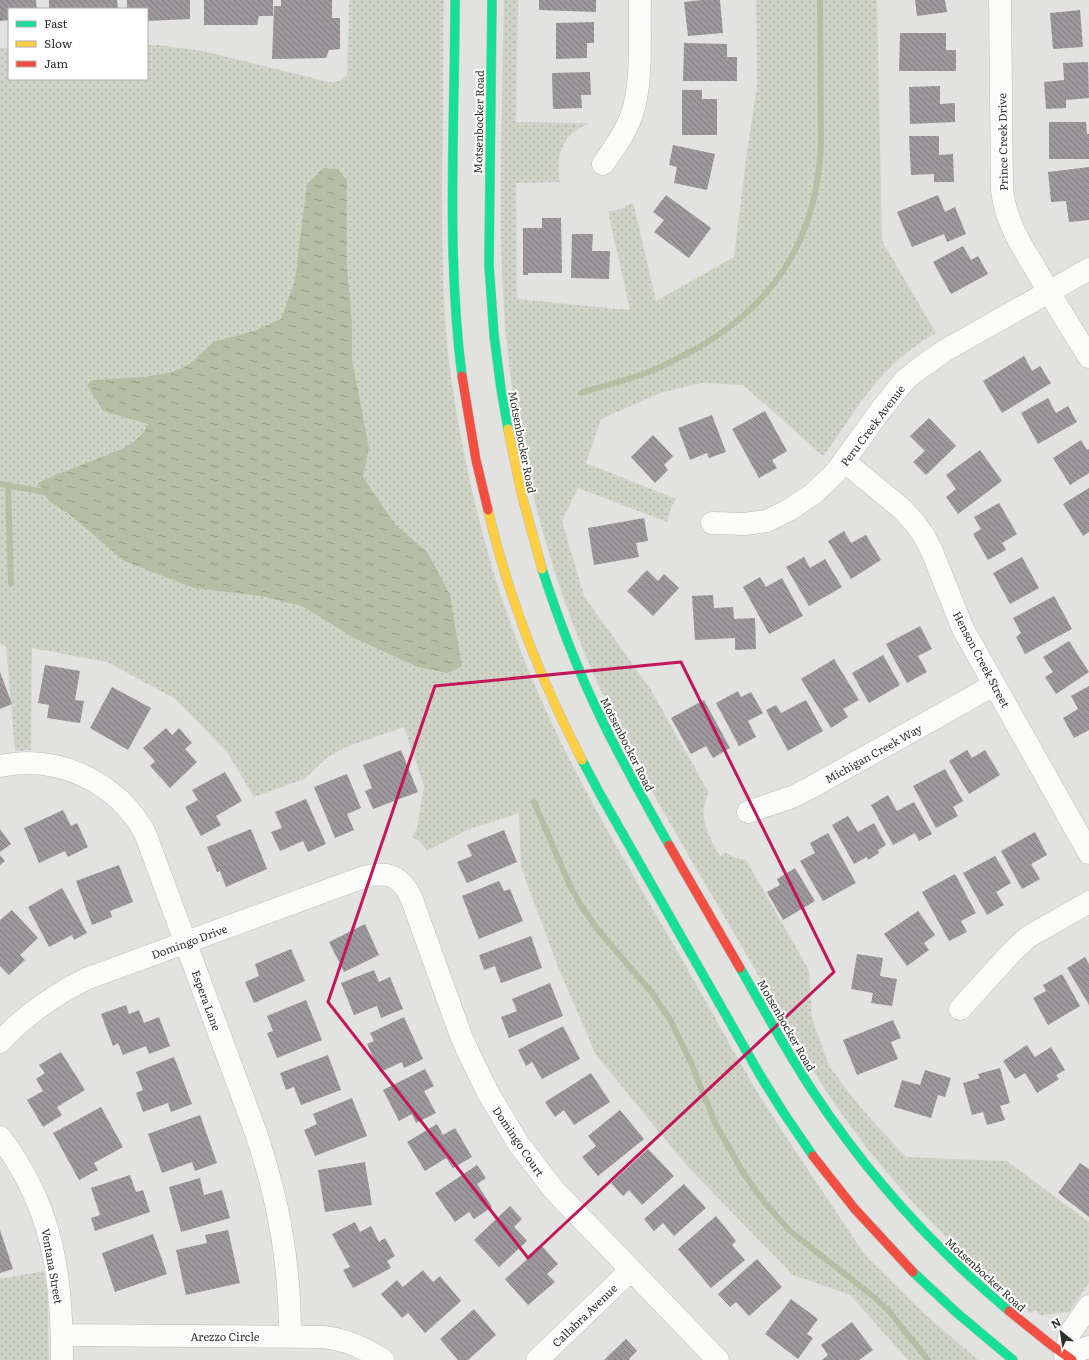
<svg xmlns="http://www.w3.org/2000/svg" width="1089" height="1360" viewBox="0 0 1089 1360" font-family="Literata,serif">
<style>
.green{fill:url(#green-dots)}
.water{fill:url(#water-ripples)}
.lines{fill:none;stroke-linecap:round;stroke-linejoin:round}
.stream{stroke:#b5bea5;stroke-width:6}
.building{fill:url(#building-back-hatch)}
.street-casing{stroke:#babbb9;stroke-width:23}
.fast-casing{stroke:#babbb9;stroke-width:10}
.slow-casing{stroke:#babbb9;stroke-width:10}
.jam-casing{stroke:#babbb9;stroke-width:10}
.street{stroke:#fbfbfa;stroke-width:22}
.fast{stroke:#16e098;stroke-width:9}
.slow{stroke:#ffcf43;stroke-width:9}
.jam{stroke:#f24e42;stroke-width:9}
.marked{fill:none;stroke:#c2185b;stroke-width:3;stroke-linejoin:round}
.labels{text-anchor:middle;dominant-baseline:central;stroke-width:4;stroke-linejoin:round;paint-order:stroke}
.street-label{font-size:11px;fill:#2f2f2e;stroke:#fff}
</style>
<defs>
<pattern id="green-dots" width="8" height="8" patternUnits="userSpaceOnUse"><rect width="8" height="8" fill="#ced3c6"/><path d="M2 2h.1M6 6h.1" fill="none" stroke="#b1b5aa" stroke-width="1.8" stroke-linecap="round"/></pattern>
<pattern id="water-ripples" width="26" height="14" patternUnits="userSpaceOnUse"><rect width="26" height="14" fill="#b5bea5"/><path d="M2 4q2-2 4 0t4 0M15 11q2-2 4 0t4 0" fill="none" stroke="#949b87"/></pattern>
<pattern id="building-back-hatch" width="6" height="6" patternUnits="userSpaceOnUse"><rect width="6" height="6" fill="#9d989b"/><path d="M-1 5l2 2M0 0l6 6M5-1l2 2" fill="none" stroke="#807c7f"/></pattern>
</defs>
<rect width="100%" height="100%" fill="#e2e3e1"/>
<path class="green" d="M349 0H444C443 58 443 117 442 175 442 238 442 300 449 362 464 474 491 585 536 688 572 772 619 851 665 930 697 984 726 1039 758 1093L784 1134 865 1255 926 1315 978 1360H908L850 1295 793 1275 687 1166 596 1055 558 967 521 867 519 813 467 830 427 851 419 841 412 837 417 828 424 786 404 727 346 747 327 758 304 779 254 797 227 752 174 698 107 662 32 648 31 750 15 751 6 646 0 644V48H9V79H147V45H159L203 51 329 82C337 82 342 81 347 74Z
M504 0H518L516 122 591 123C563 132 555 155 560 182L516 183 517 299 630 310 608 211 619 210 633 202 656 301 734 257 747 151 757 86 756 0H877L882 241 936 333C912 346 890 365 873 386 855 408 841 433 823 456L743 385 702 383 663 392 601 419 586 463 676 499 671 508 667 522 578 488 562 521 584 596 651 690 709 793C696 816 709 836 720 856L726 853 736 858 746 860 809 970 812 1018 829 1066 860 1107 906 1157 1007 1161 1089 1222V1283L1069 1312 1041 1315 1035 1310 1031 1313C1010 1298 990 1279 970 1260 915 1208 864 1150 823 1086 796 1045 773 1001 749 959 696 867 639 776 596 680 550 577 519 459 507 347 501 290 501 234 501 177 502 118 502 59 504 0Z
M44 1271 48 1298 49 1360H0V1279Z"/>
<path class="water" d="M323 168 338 169 347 181V267L352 321V359L369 448 363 477 395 524 428 553 450 595 462 666 448 673 418 667 354 638 302 606 261 596 194 588 124 561 69 514 49 501 38 483 53 476 122 449 135 441 144 432 148 424 103 411 87 385 92 380 144 377 167 373 180 369 191 363 213 342 254 331 281 319 295 280 307 184Z"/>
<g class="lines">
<path class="stream" d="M581 393C606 385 632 379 656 369 669 364 681 356 694 350 776 304 817 238 821 144L820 0
M0 484 50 493
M8 485 11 584
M534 802 571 888 582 907 599 931 652 993 671 1021 691 1063 716 1125 744 1174 765 1203 790 1231 874 1297 889 1311 928 1360"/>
</g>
<path class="building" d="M0 0H36L37 9H9V20L0 21Z
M49 0H117L118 9H49Z
M127 0H190V19L147 21V9H127Z
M204 0H273V16H259L257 25H204Z
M281 0H332V18H340V49L329 50 326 58 272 59 274 6H281Z
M539 0H596V12L539 10Z
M701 0H720L723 33 688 36 684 2Z
M915 0H945L947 12 917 16Z
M1080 10 1083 47 1053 49 1050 13Z
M594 22V43H587V58L556 59V23Z
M900 33H946V50H956V71H899Z
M684 43 727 44V57H737V81H683Z
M1088 62 1089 98 1066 100V108L1046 109 1044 82 1064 80 1063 63Z
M590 72 591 95H581L582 108 553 109 552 73Z
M940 86V104L955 103V122L910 124 909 87Z
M682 90H702V99H717V135H682Z
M1049 122H1086L1087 134H1089V159H1049Z
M909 136H939V155L953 154 954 182H934V174L911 175Z
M673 145 715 154 707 190 674 183 677 167 669 165Z
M1089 167V220L1069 222 1066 201 1051 202 1048 172Z
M666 195 711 228 689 258 654 232 664 220 653 212Z
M938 195 945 212 955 207 966 234 947 242 944 234 912 247 897 212Z
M542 218H561L562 273H528V275H523V228H542Z
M572 234H593L592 251H610L609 279 571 278Z
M963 246 971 260 978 256 988 274 951 294 933 262Z
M1024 356 1032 371 1040 366 1051 383 1002 413 983 381Z
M1048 398 1056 413 1068 406 1077 422 1038 444 1021 413Z
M765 411 787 451 772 460 777 468 759 478 732 429Z
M712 415 726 452 709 458 707 453 690 460 678 428Z
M929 418 956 446 926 475 913 462 925 451 910 436Z
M653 435 673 456 664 465 668 470 655 483 631 457Z
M1081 440 1087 450 1089 449V473L1070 485 1053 458Z
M980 450 1002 481 958 514 946 497 956 489 946 475Z
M1089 488V532L1083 536 1063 504Z
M999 503 1017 534 1002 543 1006 550 988 560 973 534 981 529 974 517Z
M644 518 648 541 636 543 639 557 594 565 588 528Z
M844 531 851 543 866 535 881 560 851 579 828 541Z
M804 557 810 568 825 559 842 587 809 606 786 567Z
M1022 557 1039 588 1010 604 993 573Z
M647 570 658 581 664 574 679 588 653 616 627 591Z
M760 577 766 587 782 578 803 616 769 634 743 587Z
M713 595 714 608 733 607 734 619 755 618 756 649 735 650V638L695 640 692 596Z
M1054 596 1072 629 1025 654 1016 637 1021 633 1013 618Z
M920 626 932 649 918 656 927 672 907 683 886 644Z
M1069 641 1089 672 1056 694 1045 677 1053 672 1043 657Z
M883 655 900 685 869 703 852 673Z
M834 659 859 700 843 709 848 717 831 728 801 679Z
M45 665 80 671 75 700 84 701 80 723 47 718 49 705 38 703Z
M0 672 12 704 0 709Z
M1089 686V730L1074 738 1063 718 1078 709 1071 696Z
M112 687 151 708 128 750 90 728Z
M738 691 741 697 751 692 763 713 748 721 756 737 739 746 716 703Z
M704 700 730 748 713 758 706 746 691 754 671 718Z
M806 700 823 731 788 751 766 710 776 705 781 713Z
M166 728 172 735 179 728 192 743 185 749 197 762 170 788 150 766 155 761 143 748Z
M401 750 418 792 373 809 365 791 372 788 363 765Z
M967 750 972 758 985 750 1000 775 969 794 949 761Z
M945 769 963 801 953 807 958 816 936 828 913 786Z
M225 772 242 801 216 816 221 825 201 836 185 807 198 800 192 790Z
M347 774 361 808 347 814 354 830 335 838 314 787Z
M888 795 897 811 914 802 932 834 919 841 915 833 893 845 871 805Z
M306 799 326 844 308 852 303 841 280 851 271 832 282 828 275 812Z
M63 810 71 826 77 823 88 847 68 857 65 851 39 863 24 828Z
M848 816 858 832 874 823 886 845 878 850 879 853 868 860 867 857 854 864 832 825Z
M0 829 11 844 0 852Z
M251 829 267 869 226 887 220 871 217 872 207 847Z
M504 830 517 862 467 883 457 862 472 856 467 845Z
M1035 832 1047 855 1031 864 1040 879 1022 889 1001 851Z
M828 833 856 883 823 901 800 861 815 853 810 843Z
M0 855 5 861 0 865Z
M995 856 1011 883 996 892 1004 905 987 915 963 873Z
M119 865 133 902 110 911 112 917 92 925 76 881Z
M795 868 815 901 783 920 767 892 780 885 777 879Z
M955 874 976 913 961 921 967 932 949 941 922 892Z
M499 881 504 891 510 889 523 921 479 939 462 896Z
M62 888 87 933 74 940 72 935 49 947 28 907Z
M12 910 38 938 20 955 25 960 9 975 0 966V920Z
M918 911 935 935 924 943 929 950 907 966 884 934Z
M365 924 379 955 344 972 329 942Z
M531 936 542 968 501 983 495 966 484 970 479 955Z
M291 949 305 981 254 1003 245 982 259 976 255 964Z
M857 954 883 958 880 976 897 979 892 1006 871 1003 873 993 851 989Z
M1085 957 1089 964V1005L1067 968Z
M374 970 379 982 390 977 403 1009 381 1018 377 1006 354 1015 341 983Z
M1062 974 1080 1006 1048 1025 1033 998 1046 991 1043 985Z
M550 983 563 1016 509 1038 501 1017 517 1011 512 999Z
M306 1000 322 1040 277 1058 267 1033 273 1031 267 1016Z
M126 1005 129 1014 139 1010 144 1023 159 1017 170 1046 149 1054 146 1046 123 1055 118 1043 113 1046 101 1014Z
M404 1017 423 1059 404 1068 402 1062 380 1072 367 1044 374 1041 370 1033Z
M893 1020 901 1038 891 1042 898 1059 857 1075 843 1040Z
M563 1026 580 1059 542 1079 532 1062 526 1066 518 1050Z
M1027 1045 1035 1057 1051 1047 1065 1070 1056 1075 1059 1079 1037 1093 1025 1073 1015 1079 1003 1061Z
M61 1052 85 1090 57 1107 62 1115 43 1127 27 1100 43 1091 36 1079 45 1073 39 1065Z
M328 1055 341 1090 301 1105 294 1087 286 1090 280 1073Z
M174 1057 192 1104 171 1112 168 1103 143 1112 136 1093 143 1090 136 1072Z
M1000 1068 1010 1103 1000 1106 1005 1120 987 1125 983 1112 972 1115 963 1083 980 1078 978 1074Z
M425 1069 434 1086 424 1091 436 1113 416 1123 412 1114 399 1121 383 1090Z
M925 1070 951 1078 945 1097 938 1095 931 1118 894 1107 902 1080 920 1085Z
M591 1073 610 1102 574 1125 564 1110 555 1117 545 1102Z
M352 1098 367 1136 315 1156 304 1130 317 1124 313 1114Z
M101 1107 123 1147 94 1163 98 1170 79 1180 53 1133Z
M620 1110 644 1139 598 1176 582 1157 596 1146 588 1136Z
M200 1115 217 1163 195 1171 192 1162 162 1173 148 1134Z
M437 1124 443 1135 455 1128 472 1157 453 1168 446 1158 425 1171 407 1142Z
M648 1149 674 1176 642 1205 629 1190 623 1196 611 1183Z
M365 1162 372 1205 325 1212 318 1170Z
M1080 1163 1089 1169V1217L1058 1193Z
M477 1165 486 1178 477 1184 492 1207 474 1219 469 1212 455 1222 435 1193Z
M130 1175 136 1192 143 1190 150 1212 95 1231 91 1218 100 1215 91 1188Z
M200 1178 204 1195 222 1190 230 1218 181 1232 169 1187Z
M684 1184 706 1208 674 1236 663 1223 654 1231 644 1219Z
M510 1206 522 1219 514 1227 527 1241 499 1267 474 1240Z
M716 1216 736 1241 732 1245 745 1260 711 1288 678 1249Z
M355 1222 360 1232 371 1226 379 1242 385 1238 395 1256 387 1261 391 1268 353 1288 343 1270 350 1267 332 1234Z
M0 1230 13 1269 0 1273Z
M228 1230 240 1283 186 1295 176 1250 207 1243 205 1235Z
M153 1234 167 1274 115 1292 102 1253Z
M542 1246 558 1264 547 1274 555 1282 528 1305 505 1279Z
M757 1259 782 1287 749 1316 736 1302 730 1307 718 1294Z
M423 1270 433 1282 440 1276 461 1301 425 1333 408 1313 402 1318 381 1294 397 1280 403 1287Z
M791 1299 818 1319 807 1334 813 1338 798 1359 765 1334Z
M474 1309 496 1335 468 1360H458L440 1339Z
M852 1322 873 1350 859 1360H822L828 1355 821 1345Z
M626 1339 637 1351 629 1359 630 1360H604Z"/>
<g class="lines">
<g class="street-casing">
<path id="street" d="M1000 0 1002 190C1005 219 1020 244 1035 268 1052 298 1071 328 1089 357
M603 164C614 148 626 132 632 114 643 82 639 34 640 0
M845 462 901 508 915 523 924 536 931 549 963 629 1089 853
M712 523 745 524 767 521 789 510 813 494 836 472 883 407 905 380 916 371 944 351 1089 269
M0 766C58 754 117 782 145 833L256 1133C279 1202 290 1263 290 1336
M748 812 792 797 810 788 994 685
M960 1009 1012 952 1028 937 1089 902
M0 1042C25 1015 54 995 86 979L361 878C385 871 399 873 411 897L461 1036 472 1060 488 1093 518 1143 554 1190 718 1360
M0 1137C53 1207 62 1275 62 1360
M62 1335 323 1337C344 1339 365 1348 383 1360
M1065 1355 1070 1333 1089 1306
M1065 1355 1089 1347
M537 1360 631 1270"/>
</g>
<g class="fast-casing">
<path id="fast" d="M455 0C455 125 446 252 462 376
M492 0 489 265 494 335 501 389 508 429
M542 569C558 618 576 667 599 714 620 759 645 802 669 845
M582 760 600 794 760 1075 783 1112 813 1156
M740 968C764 1009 786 1051 812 1090 866 1173 933 1247 1009 1311
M913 1272 957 1313 1013 1360"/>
</g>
<g class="slow-casing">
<path id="slow" d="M508 429 521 492 542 569
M488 510C508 596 541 681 582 760"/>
</g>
<g class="jam-casing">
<path id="jam" d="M462 376 476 460 488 510
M669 845 740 968
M813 1156 854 1208 913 1272
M1009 1311 1050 1344 1072 1360"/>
</g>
<use href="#street" class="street"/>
<use href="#fast" class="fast"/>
<use href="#slow" class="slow"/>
<use href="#jam" class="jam"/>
</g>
<path class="marked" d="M681 662 834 972 528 1258 328 1002 435 686Z"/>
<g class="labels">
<g class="street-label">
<text transform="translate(478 122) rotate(-89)">Motsenbocker Road</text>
<text transform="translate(1002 142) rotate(-91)">Prince Creek Drive</text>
<text transform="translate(872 425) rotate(-53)">Peru Creek Avenue</text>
<text transform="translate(523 442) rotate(79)">Motsenbocker Road</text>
<text transform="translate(982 659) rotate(62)">Henson Creek Street</text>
<text transform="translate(628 744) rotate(63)">Motsenbocker Road</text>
<text transform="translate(873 753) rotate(-29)">Michigan Creek Way</text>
<text transform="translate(189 941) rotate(-20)">Domingo Drive</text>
<text transform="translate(207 1000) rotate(70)">Espera Lane</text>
<text transform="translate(787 1025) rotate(60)">Motsenbocker Road</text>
<text transform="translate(519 1141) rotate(56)">Domingo Court</text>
<text transform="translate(53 1266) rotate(80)">Ventana Street</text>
<text transform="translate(986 1274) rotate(42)">Motsenbocker Road</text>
<text transform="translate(584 1315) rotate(-44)">Callabra Avenue</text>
<text x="225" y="1336">Arezzo Circle</text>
</g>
</g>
<rect x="8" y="8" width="140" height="72" fill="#ffffff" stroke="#acacab"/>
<rect x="16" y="21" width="20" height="6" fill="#16e098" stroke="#acacab"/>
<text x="44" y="28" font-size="12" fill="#2f2f2e">Fast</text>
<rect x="16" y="41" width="20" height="6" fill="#ffcf43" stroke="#acacab"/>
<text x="44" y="48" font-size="12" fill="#2f2f2e">Slow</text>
<rect x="16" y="61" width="20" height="6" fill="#f24e42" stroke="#acacab"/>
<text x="44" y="68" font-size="12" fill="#2f2f2e">Jam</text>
<g transform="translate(1061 1332) rotate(330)" stroke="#ffffff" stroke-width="3" paint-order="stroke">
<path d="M0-3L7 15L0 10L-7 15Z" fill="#2f2f2e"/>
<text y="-6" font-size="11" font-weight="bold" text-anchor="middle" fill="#2f2f2e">N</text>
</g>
</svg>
